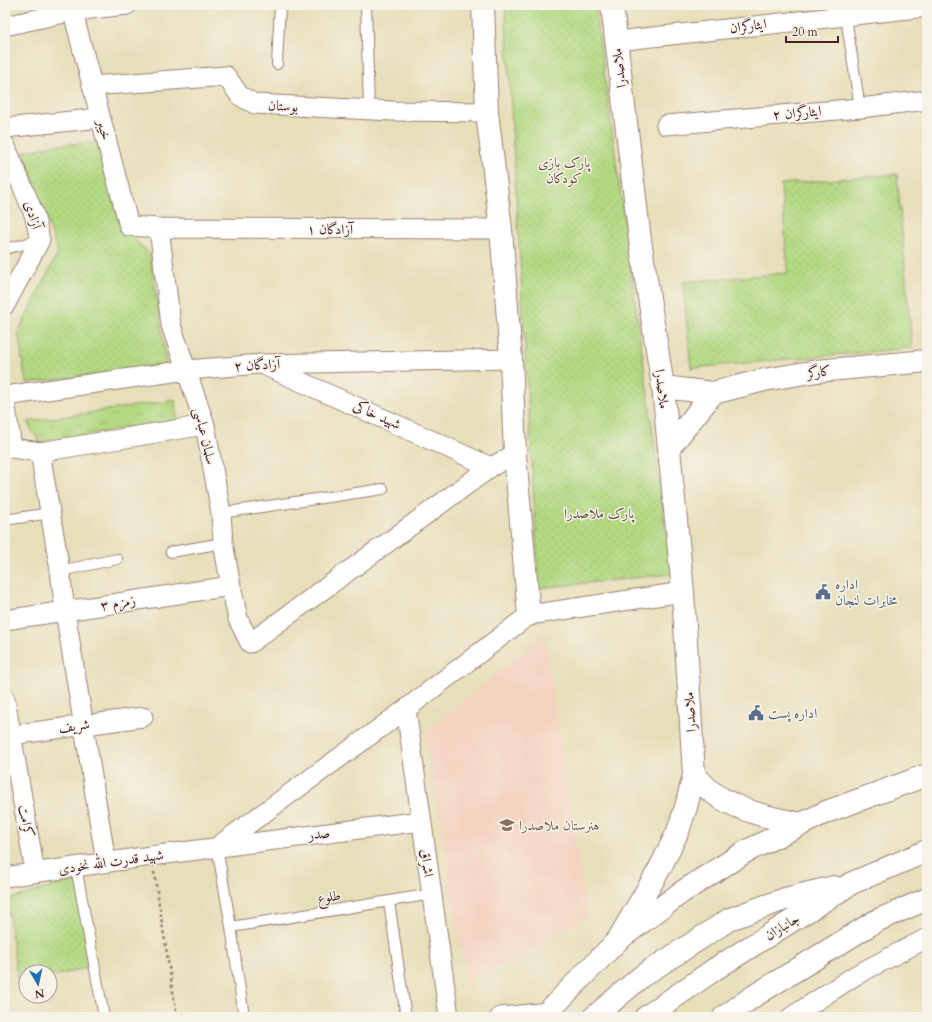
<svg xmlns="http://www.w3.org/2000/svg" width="932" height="1022" viewBox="0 0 932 1022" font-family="Cardo,Amiri,serif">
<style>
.built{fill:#f4d3c0}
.grass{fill:url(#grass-tufts);stroke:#7e7c56}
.park{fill:url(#park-dots);stroke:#7e7c56}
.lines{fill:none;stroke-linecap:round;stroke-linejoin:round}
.lane-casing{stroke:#987f72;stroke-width:12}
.street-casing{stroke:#987f72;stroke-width:21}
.secondary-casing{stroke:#987f72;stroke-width:24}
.primary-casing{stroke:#987f72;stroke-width:24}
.path{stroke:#987f72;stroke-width:2.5;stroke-dasharray:3 3;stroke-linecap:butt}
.lane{stroke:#fff;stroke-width:10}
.street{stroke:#fff;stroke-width:19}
.secondary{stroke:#fff;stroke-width:22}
.primary{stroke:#fff;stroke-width:22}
.labels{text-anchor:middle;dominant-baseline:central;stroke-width:3;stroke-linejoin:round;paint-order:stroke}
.street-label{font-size:14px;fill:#4a1f2b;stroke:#f7f3e8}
.park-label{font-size:14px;fill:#644e41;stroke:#f7f3e8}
.service-label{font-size:14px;fill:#4e5e75;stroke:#f7f3e8;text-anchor:start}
.education-label{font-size:14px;fill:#785e54;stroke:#f7f3e8;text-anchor:start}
</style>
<defs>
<pattern id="grass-tufts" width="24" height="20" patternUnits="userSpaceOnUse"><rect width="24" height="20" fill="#b3d982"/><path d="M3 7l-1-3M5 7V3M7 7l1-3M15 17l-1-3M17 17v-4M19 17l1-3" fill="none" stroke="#9bba70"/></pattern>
<pattern id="park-dots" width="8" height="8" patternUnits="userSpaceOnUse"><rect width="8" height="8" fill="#b3d982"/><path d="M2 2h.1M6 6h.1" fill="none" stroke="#9bba70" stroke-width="1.8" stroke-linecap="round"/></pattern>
</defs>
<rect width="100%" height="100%" fill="#f7f3e8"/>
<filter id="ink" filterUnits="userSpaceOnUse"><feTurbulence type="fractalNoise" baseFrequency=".025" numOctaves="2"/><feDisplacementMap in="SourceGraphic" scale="8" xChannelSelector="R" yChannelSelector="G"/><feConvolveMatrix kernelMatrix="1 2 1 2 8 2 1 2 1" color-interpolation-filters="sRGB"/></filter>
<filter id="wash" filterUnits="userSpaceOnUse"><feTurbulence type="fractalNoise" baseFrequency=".012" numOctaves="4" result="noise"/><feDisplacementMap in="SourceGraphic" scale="16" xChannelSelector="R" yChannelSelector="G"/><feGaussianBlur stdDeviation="0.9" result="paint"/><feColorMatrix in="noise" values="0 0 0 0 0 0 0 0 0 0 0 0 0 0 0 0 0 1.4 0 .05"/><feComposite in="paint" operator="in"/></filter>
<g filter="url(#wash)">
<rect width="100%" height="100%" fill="#e7dfba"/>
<path class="built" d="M544 634 587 918 467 985 426 732Z"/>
<path class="grass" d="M175 400 177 420 39 442 27 422Z"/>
<path class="park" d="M505 5H595L672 574 539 588Z
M100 142 121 227 150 254 164 345 166 367 26 383 18 332 58 253 24 152 54 145Z
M897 174 912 348 691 368 683 282 788 273 781 184Z
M78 879 91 967 50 977V972H26V983L18 985 7 900Z"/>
</g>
<g filter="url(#ink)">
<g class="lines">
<g class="lane-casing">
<path id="lane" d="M366 5 369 110
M844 5 860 108
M277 64 280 5
M5 249 40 240
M221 513 383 489
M5 520 50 513
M171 552 223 543
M60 571 117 559
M217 847 231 927 244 1017
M76 867 104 1017
M389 902 406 1017
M231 927 432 894"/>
</g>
<g class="street-casing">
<path id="street" d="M71 5 129 226 159 228 501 229
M5 26 73 11 127 5
M616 41 927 7
M92 86 226 76 240 96 255 104 392 111 487 112
M666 125 860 108 927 100
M5 128 100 118
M5 145 34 214 40 240 5 305
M159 228 171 325 205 425 221 513 223 543 231 586 238 619 250 643 491 467 515 454
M268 367 491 467
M5 396 187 370 262 364 511 359
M5 401 12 448 40 452 205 425
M40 452 60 571 65 611 106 862
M5 620 231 586
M5 699 35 872
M406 709 449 1017
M5 736 143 717
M217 847 406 709 529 615 683 592
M5 877 151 856 421 821
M500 1017 548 1012
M791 1017 856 975 927 938"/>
</g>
<g class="secondary-casing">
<path id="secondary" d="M483 5 487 112 501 229 511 359 515 454 529 615
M612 5 640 240 663 387 683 592 694 775 686 807 678 831 660 868 618 940
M663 387 713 393 764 380 817 371 927 361
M669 448 713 393
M694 775C700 780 705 787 712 792 735 810 773 819 802 824
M543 1017 618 940 682 892 745 852 826 812 927 775"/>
</g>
<g class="primary-casing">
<path id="primary" d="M594 1017 642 976 730 919 785 899 834 887
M646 1017 715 969 852 883 927 851
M724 1017 754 996 876 921 927 899"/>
</g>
<path class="path" d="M154 872 177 1017"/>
<use href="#lane" class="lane"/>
<use href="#street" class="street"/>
<use href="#secondary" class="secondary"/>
<use href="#primary" class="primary"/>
</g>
</g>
<defs>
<g id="civic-bare" transform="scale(1.2)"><path d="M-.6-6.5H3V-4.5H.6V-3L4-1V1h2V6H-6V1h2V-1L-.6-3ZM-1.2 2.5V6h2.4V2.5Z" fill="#5c6f8a" stroke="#f7f3e8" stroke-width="2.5" paint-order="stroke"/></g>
<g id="school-bare" transform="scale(1.2)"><path d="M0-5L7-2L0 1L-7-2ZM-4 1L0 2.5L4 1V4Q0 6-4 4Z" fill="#8d6e63" stroke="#f7f3e8" stroke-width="2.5" paint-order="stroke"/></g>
</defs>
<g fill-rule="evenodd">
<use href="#civic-bare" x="823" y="592"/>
<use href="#civic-bare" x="756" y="713"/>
<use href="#school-bare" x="507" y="825"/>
</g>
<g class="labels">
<g class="street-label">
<text transform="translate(748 26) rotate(-7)">ایثارگران</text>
<text transform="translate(619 68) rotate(-97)">ملاصدرا</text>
<text transform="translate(283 106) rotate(3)">بوستان</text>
<text transform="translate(797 113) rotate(-5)">ایثارگران ۲</text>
<text transform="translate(104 130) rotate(75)">خیبر</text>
<text transform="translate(33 215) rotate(73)">آزادی</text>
<text x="330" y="229">آزادگان ۱</text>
<text transform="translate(257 365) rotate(-3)">آزادگان ۲</text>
<text transform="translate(819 372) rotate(-7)">کارگر</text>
<text transform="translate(662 389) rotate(83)">ملاصدرا</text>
<text transform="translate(377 415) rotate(24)">شهید خاکی</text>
<text transform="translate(205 436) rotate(77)">سلمان عباسی</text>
<text transform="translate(118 603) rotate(-9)">زمزم ۳</text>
<text transform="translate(690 712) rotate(-94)">ملاصدرا</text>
<text transform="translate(74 726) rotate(-8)">شریف</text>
<text transform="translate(26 821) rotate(80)">کرامت</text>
<text transform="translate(319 834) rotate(-7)">صدر</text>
<text transform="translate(111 862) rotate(-8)">شهید قدرت الله نخودی</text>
<text transform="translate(427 863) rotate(82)">اشراق</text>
<text transform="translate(329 897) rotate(-9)">طلوع</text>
<text transform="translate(782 927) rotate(-32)">جانبازان</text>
</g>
<g class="park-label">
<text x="564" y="162">پارک بازی<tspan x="564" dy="16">کودکان</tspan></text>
<text x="599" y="513">پارک ملاصدرا</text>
</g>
<g class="service-label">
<text x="835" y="584">اداره<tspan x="835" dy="16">مخابرات لنجان</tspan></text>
<text x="768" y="713">اداره پست</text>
</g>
<g class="education-label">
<text x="519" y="825">هنرستان ملاصدرا</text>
</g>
</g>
<rect width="932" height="1022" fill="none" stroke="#f7f3e8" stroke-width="20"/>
<g transform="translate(38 984) rotate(171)"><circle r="19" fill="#f7f3e8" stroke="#b29e9c"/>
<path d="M0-3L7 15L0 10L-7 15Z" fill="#1f6fb2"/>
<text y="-6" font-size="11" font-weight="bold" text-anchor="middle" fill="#4a1f2b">N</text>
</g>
<path d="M786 36v6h52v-6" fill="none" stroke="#4a1f2b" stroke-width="2"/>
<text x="792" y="36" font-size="12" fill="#4a1f2b" stroke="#f7f3e8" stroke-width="3" paint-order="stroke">20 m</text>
</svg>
